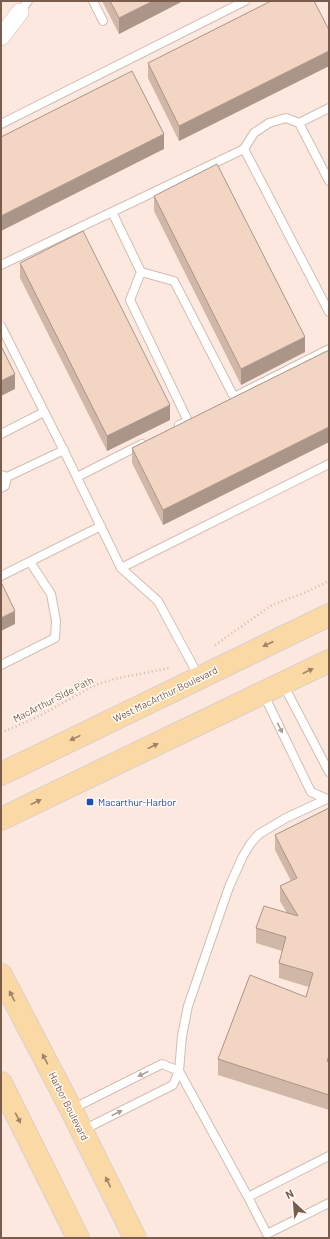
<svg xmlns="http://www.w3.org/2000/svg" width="330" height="1239" viewBox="0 0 330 1239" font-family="Barlow,sans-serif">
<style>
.commercial{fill:#fde8e0}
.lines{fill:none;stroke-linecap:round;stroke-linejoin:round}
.service-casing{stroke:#d1beb0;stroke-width:10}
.minor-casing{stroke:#d1beb0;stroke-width:18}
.primary-casing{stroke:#dad1cd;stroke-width:24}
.path{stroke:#d9b8a5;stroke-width:2.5;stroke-dasharray:1 3;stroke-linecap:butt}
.service{stroke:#fff;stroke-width:8}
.minor{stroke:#fff;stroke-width:17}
.primary{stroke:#fbd9a5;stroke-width:22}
.wall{fill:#d1b7a8}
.shaded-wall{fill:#aa9588}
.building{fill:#f3d5c3;stroke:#aa9588}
.oneway{fill:#a18267}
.oneway2{fill:#af9d94}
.transit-dot{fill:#1a4fb4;stroke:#fffaf3;stroke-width:1.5}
.labels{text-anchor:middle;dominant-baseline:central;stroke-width:3;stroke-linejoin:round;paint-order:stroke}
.street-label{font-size:10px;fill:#7a5c4d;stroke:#fffaf3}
.transit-label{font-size:10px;fill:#164399;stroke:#fffaf3;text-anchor:start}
</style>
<rect width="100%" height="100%" fill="#fdf6ec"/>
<path class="commercial" d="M1 1H329V1238H1Z"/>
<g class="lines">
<g class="service-casing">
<path id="service" d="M93 1 103 21
M20 12 28 1
M299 123 329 108
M1 124 245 1
M329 181 299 123 286 118 269 123 254 133 244 149 329 312
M112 212 141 272 130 300 188 421 179 425
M1 265 244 149
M141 272 174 281 234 397 329 349
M1 326 66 455 121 568 158 601 199 677
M1 434 44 412
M1 475 7 477 64 450
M77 477 142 444
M1 488 5 486 7 477
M121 568 329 464
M1 576 101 526
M1 665 55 638 56 621 51 594 30 562
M283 684 329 772
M263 693 311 792 327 799
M72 1109 162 1064 179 1071 248 1197 329 1156
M83 1130 173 1085 179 1071 182 1036 188 1006 229 887 243 856 251 843 259 834 286 818 329 798
M248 1197 267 1234 329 1203"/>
</g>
<g class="minor-casing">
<path id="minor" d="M1 37 20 12"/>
</g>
<g class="primary-casing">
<path id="primary" d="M1 774 329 615
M1 819 329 661
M1 975 71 1109 135 1238
M1 1083 78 1238"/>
</g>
<path class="path" d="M215 645 272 605 304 593 329 581
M1 733 39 716 95 685 114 679 170 668"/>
<use href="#service" class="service"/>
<use href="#minor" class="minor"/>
<use href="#primary" class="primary"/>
</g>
<path class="wall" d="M102 1H183L119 34Z
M329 30V66L179 141 148 78V63Z
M154 196 305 352 241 385 154 211Z
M20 263 170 420 107 451 20 278Z
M329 350V442L163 525 132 463V448Z
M329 808V1110L218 1075V1059L306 997 309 987 279 978V963L282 951 256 943V928L287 913 280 901V886L291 881 275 850V835Z"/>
<path class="shaded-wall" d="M153 1H183L119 34V18Z
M329 51V66L179 141V126Z
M164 134V149L1 231V216Z
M305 337V352L241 385V369Z
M15 374V389L1 396V381Z
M170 405V420L107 451V436Z
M329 427V442L163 525V510Z
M15 611V624L1 631V618Z"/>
<path class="building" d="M110 1H153L119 18Z
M271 1H314L329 30V51L179 126 148 63Z
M132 71 164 134 1 216V137Z
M217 164 305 337 241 369 154 196Z
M83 231 170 405 107 436 20 263Z
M1 346 15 374 1 381Z
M329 350V427L163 510 132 448Z
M1 582 15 611 1 618Z
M329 808V1056L327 1061 329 1062V1095L218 1059 250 975 306 997 313 973 279 963 286 937 256 928 264 906 298 916 280 886 297 878 275 835Z"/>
<defs><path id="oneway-solid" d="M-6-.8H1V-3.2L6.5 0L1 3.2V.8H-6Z"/></defs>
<g class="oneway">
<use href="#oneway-solid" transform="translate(268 644) rotate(155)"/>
<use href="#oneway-solid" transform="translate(308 671) rotate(-26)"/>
<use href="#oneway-solid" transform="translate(75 738) rotate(154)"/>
<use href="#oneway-solid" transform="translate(153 746) rotate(-26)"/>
<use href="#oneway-solid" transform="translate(36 802) rotate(-26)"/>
<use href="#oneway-solid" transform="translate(12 996) rotate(-118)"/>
<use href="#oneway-solid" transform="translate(45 1059) rotate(-118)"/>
<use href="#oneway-solid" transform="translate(18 1118) rotate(63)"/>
<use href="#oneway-solid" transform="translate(108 1182) rotate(-116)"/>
</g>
<g class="oneway2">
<use href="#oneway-solid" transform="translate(280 728) rotate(64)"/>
<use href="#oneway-solid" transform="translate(143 1074) rotate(154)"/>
<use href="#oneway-solid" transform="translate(117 1113) rotate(-27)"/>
</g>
<rect class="transit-dot" x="86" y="798" width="8" height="8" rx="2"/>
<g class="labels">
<g class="street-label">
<text transform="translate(165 694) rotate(-26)">West MacArthur Boulevard</text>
<text transform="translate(53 699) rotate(-27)">MacArthur Side Path</text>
<text transform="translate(69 1106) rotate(63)">Harbor Boulevard</text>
</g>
<g class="transit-label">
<text x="98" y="802">Macarthur-Harbor</text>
</g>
</g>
<rect width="330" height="1239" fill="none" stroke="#7a5c4d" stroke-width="4"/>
<g transform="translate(294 1203) rotate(334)" stroke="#fffaf3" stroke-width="3" paint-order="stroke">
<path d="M0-3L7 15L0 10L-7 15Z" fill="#7a5c4d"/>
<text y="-6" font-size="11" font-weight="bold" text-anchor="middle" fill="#7a5c4d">N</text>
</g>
</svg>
